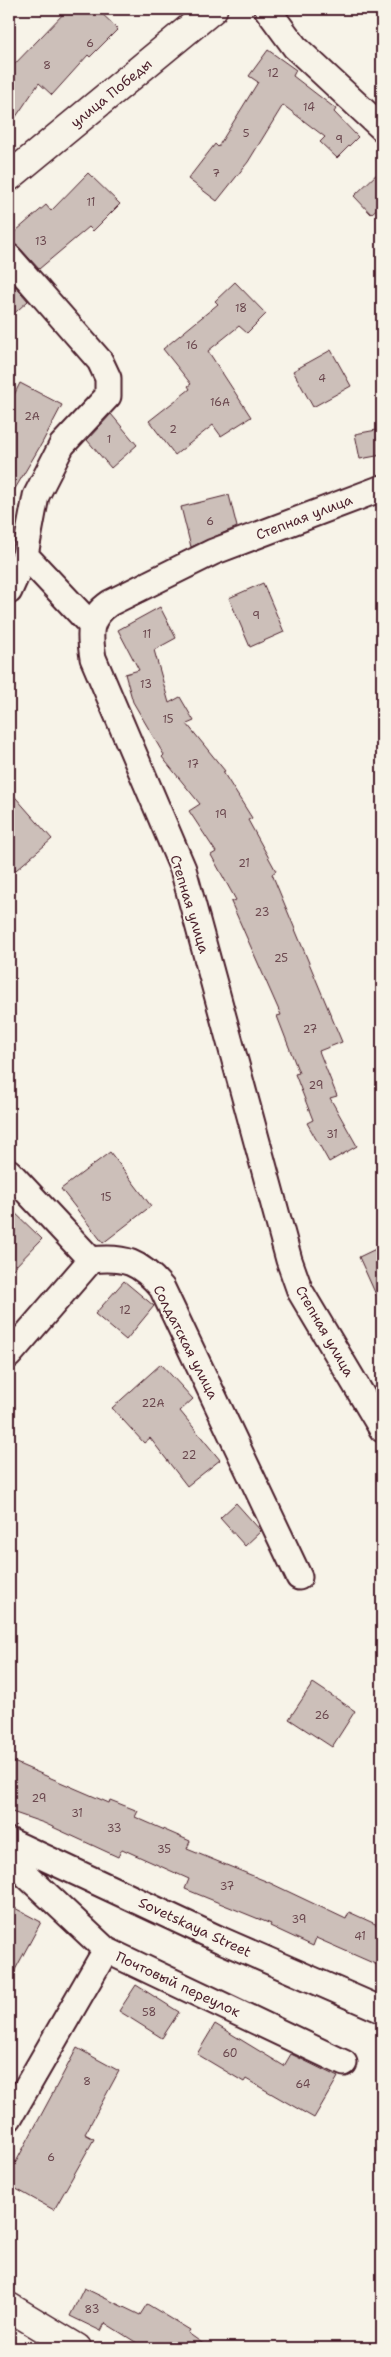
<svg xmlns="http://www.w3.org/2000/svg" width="391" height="2357" viewBox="0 0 391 2357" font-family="'Shantell Sans',sans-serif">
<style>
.building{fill:#ccbfb9;stroke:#4a1f2b}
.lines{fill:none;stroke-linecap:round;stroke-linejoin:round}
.street-casing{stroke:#4a1f2b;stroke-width:29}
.secondary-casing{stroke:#4a1f2b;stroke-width:31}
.primary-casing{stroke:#4a1f2b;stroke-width:31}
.street{stroke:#f7f3e8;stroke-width:25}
.secondary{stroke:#f7f3e8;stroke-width:28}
.primary{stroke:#f7f3e8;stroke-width:28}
.labels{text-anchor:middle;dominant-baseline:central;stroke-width:4;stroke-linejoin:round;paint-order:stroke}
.number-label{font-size:11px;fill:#6a474e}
.street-label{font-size:14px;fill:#4a1f2b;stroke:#f7f3e8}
</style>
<rect width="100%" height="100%" fill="#f7f3e8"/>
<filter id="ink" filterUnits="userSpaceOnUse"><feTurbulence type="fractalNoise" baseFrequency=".02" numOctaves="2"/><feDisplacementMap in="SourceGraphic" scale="10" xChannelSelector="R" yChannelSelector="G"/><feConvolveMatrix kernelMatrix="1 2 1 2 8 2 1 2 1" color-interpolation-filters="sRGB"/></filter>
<g filter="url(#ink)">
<path class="building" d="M68 9H97L118 29 90 57 88 55 52 95 39 83 9 127V70Z
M268 50 296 70 293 76 336 109 334 112 358 137 337 158 320 142 325 137 283 105 248 162 217 201 188 179 215 144 218 147 258 82 249 76Z
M382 169V204L371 214 354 196Z
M88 173 120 204 93 231 89 227 39 269 19 247 9 243V237L46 205 51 211Z
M9 279 28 301 9 318Z
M235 282 266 314 247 333 239 326 208 351 251 417 221 436 213 425 175 455 149 421 190 389 188 386 191 384 163 349 218 304 215 301Z
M331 350 351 386 313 407 293 371Z
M20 383 62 405 42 443 9 499V405Z
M111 414 137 445 111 468 87 440Z
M382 429V455L360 459 355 434Z
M229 495 237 527 191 547 181 507Z
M263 583 284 632 250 647 229 598Z
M160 607 176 638 154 650 169 703 180 697 194 721 187 724 225 771 223 772 252 818 248 820 276 871 272 874 342 1042 319 1051 337 1096 330 1098 357 1146 329 1162 307 1123 313 1120 295 1074 299 1073 277 1016 281 1015 231 902 236 900 211 855 216 852 189 811 200 804 162 757 164 755 133 702 125 674 139 670 118 630Z
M9 790 52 839 9 876Z
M110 1152 151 1206 103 1243 61 1189Z
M9 1207 42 1239 9 1273Z
M382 1246V1308L359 1257Z
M124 1281 154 1306 126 1340 95 1314Z
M161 1364 193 1399 180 1411 220 1460 187 1486 150 1438 144 1443 112 1408Z
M236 1503 261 1531 245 1546 220 1518Z
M313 1683 355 1711 332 1747 289 1719Z
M9 1760 109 1803 110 1800 138 1811 135 1817 190 1841 187 1849 268 1882 346 1919 349 1912 382 1927V1967L316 1938 313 1946 270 1926 271 1924 185 1889 189 1879 122 1849 118 1857 44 1823 9 1811Z
M9 1905 41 1922 9 1981Z
M136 1985 179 2012 162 2038 119 2011Z
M215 2024 284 2066 291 2054 338 2077 314 2118 246 2079 244 2082 197 2054Z
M77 2048 119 2071 85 2134 94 2139 54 2210 9 2185V2175Z
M84 2288 140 2315 147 2304 190 2330 188 2333 209 2348H145L105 2323 101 2331 70 2316Z"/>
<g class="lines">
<g class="street-casing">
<path id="street" d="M267 9 295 47 382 128
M9 257 100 361 108 378V396L62 445 36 496 25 555 9 591
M382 488 213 552 110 603C88 618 89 633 93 658L183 869 289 1260 300 1291 382 1429
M25 555 91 625
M9 1172 91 1260C125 1256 140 1262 162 1288L299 1577
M9 1355 91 1260
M9 1841 221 1940 382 2010
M9 1859 106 1950
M9 2118 106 1950 344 2063"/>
</g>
<g class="secondary-casing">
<path id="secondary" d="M9 2307 77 2348"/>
</g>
<g class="primary-casing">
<path id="primary" d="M9 177 213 9"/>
</g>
<use href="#street" class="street"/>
<use href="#secondary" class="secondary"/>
<use href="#primary" class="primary"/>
</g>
</g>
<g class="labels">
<g class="number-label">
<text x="90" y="43">6</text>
<text x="47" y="65">8</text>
<text x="273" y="73">12</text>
<text x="309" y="107">14</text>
<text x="246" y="133">5</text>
<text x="339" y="139">9</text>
<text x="216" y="173">7</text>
<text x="91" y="202">11</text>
<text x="41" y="241">13</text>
<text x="241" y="308">18</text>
<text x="192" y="345">16</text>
<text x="322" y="378">4</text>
<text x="220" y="402">16А</text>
<text x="32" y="416">2А</text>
<text x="173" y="429">2</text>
<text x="109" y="439">1</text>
<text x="210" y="521">6</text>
<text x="256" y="615">9</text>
<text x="147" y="634">11</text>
<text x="146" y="684">13</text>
<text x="168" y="719">15</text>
<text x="193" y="764">17</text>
<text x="221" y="814">19</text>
<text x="244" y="863">21</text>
<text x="262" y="912">23</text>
<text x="281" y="958">25</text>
<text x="310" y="1029">27</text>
<text x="316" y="1085">29</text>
<text x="332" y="1134">31</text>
<text x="106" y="1197">15</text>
<text x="125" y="1310">12</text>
<text x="153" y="1403">22А</text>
<text x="189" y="1455">22</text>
<text x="322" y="1715">26</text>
<text x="39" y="1798">29</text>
<text x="77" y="1813">31</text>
<text x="114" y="1828">33</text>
<text x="164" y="1849">35</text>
<text x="227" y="1886">37</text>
<text x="299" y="1919">39</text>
<text x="360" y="1936">41</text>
<text x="149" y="2012">58</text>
<text x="230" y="2053">60</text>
<text x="87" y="2081">8</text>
<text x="303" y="2084">64</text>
<text x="51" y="2157">6</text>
<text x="92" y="2309">83</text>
</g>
<g class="street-label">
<text transform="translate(111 93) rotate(-39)">улица Победы</text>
<text transform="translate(304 517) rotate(-21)">Степная улица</text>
<text transform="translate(190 904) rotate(73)">Степная улица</text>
<text transform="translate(325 1331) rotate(60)">Степная улица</text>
<text transform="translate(186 1342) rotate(63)">Солдатская улица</text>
<text transform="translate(195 1927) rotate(25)">Sovetskaya Street</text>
<text transform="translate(178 1984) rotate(25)">Почтовый переулок</text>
</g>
</g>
<rect width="391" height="2357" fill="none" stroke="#f7f3e8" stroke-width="30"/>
<rect x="15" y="15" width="361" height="2327" fill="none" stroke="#4a1f2b" stroke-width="2" filter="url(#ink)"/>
</svg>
